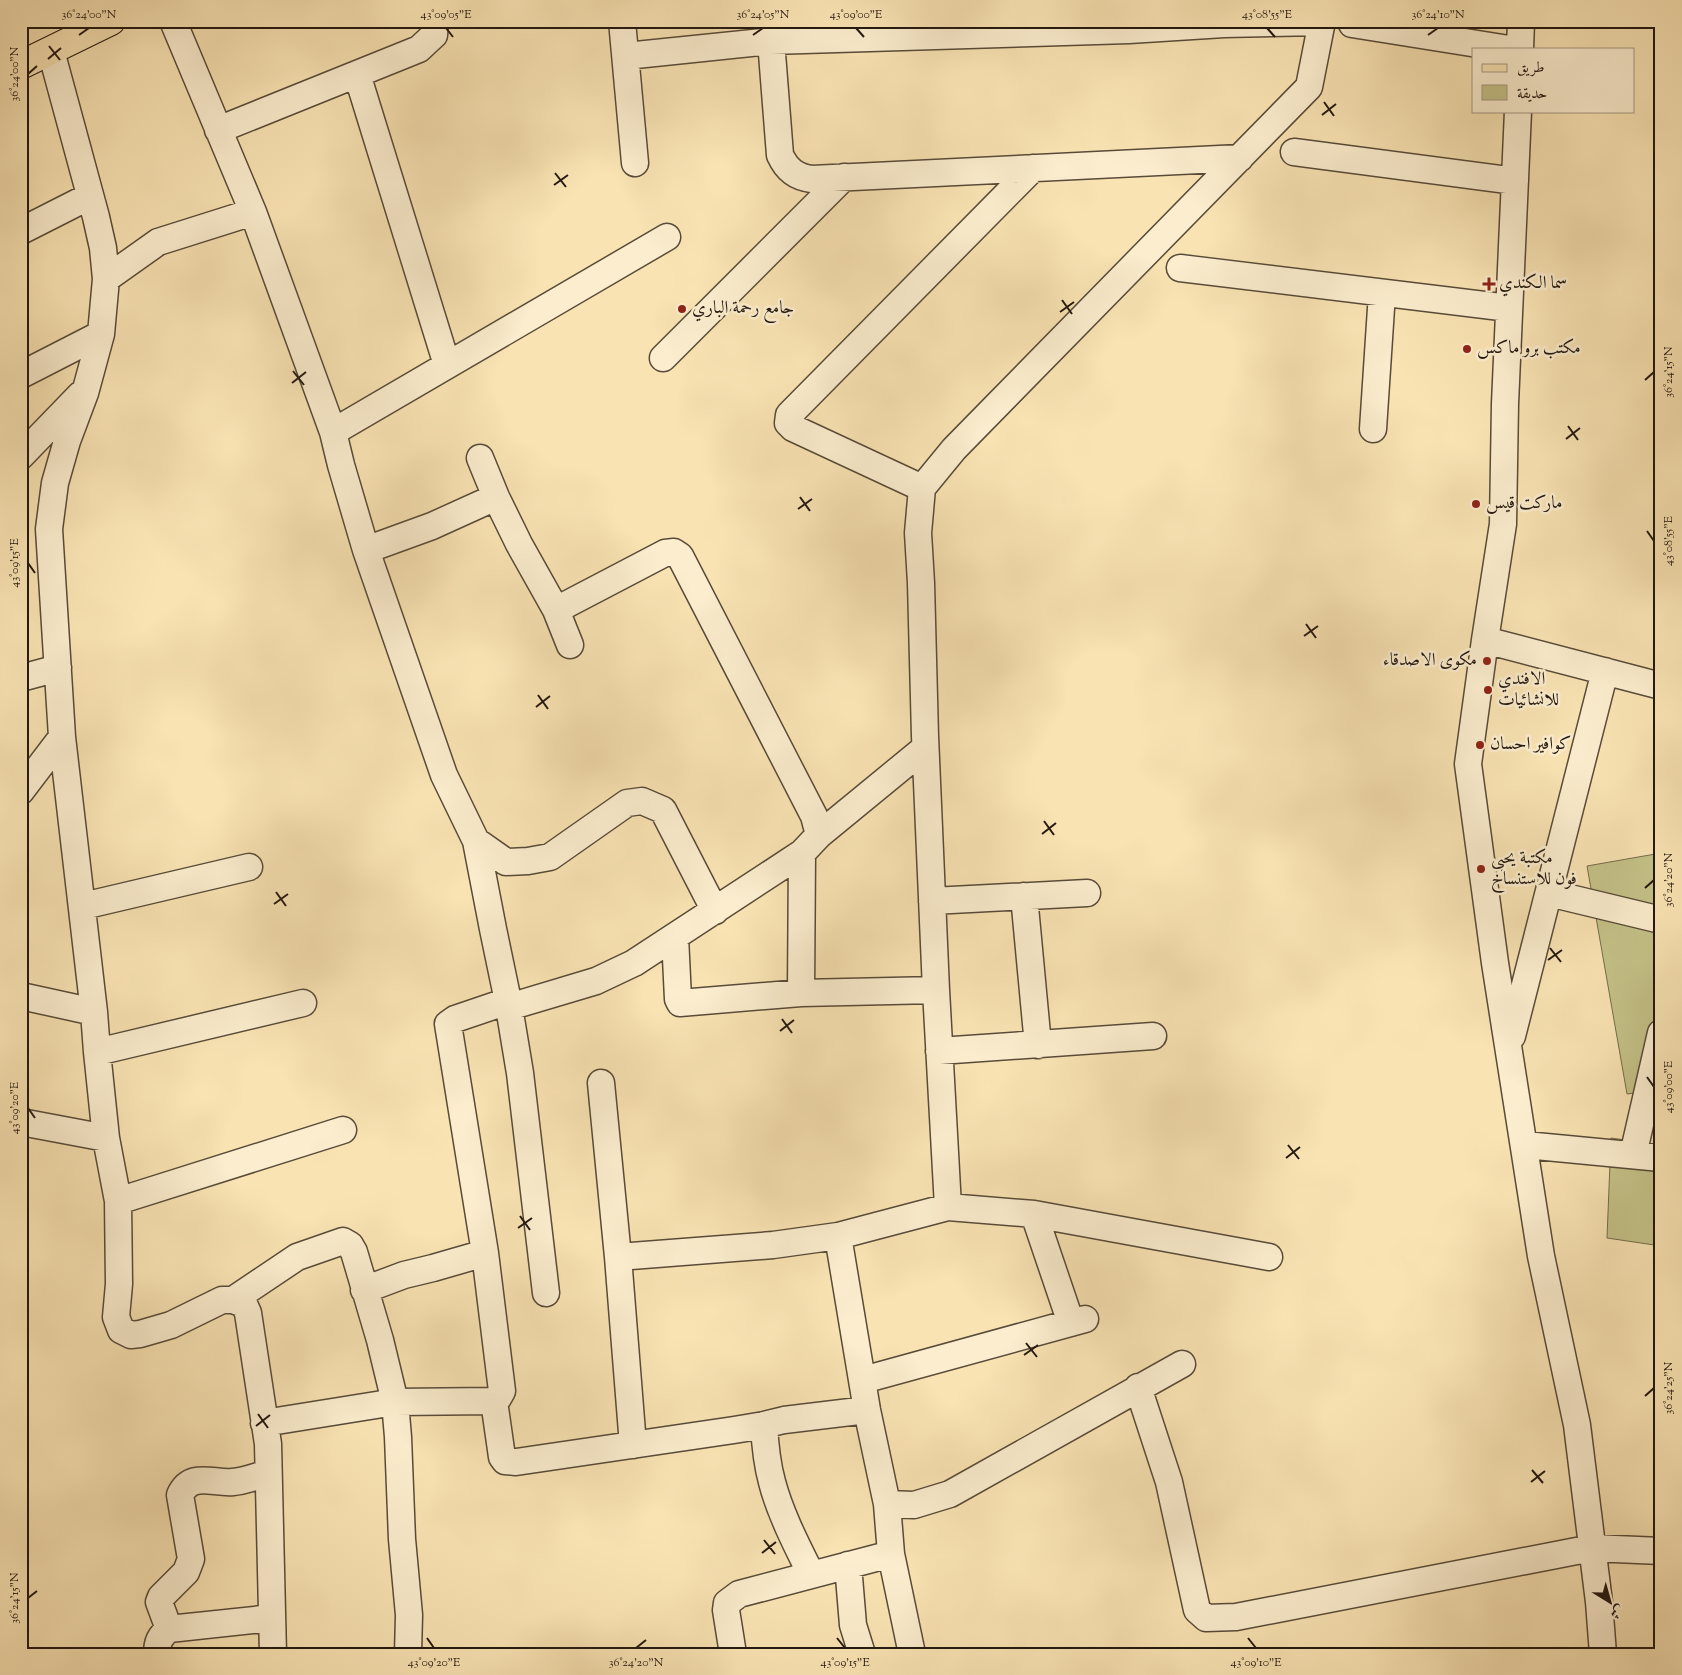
<svg xmlns="http://www.w3.org/2000/svg" width="1682" height="1675" viewBox="0 0 1682 1675" font-family="'Sorts Mill Goudy',Amiri,serif">
<style>
.green{fill:#c4c288;stroke:#746d4c}
.lines{fill:none;stroke-linecap:round;stroke-linejoin:round}
.minor-casing{stroke:#584b39;stroke-width:29}
.major-casing{stroke:#231810;stroke-width:30}
.minor{stroke:#fbedce;stroke-width:26}
.major{stroke:#f9e3b3;stroke-width:28}
.ticks{fill:none;stroke:#231810;stroke-width:2}
.poi-dot{fill:#8f2418;stroke:#fbedce;stroke-width:2}
.labels{text-anchor:middle;dominant-baseline:central;stroke-width:5;stroke-linejoin:round;paint-order:stroke}
.poi-label{font-size:18px;fill:#231810;stroke:#fbedce;text-anchor:start}
.neatline{fill:none;stroke:#231810;stroke-width:2}
.ticks-label{font-size:12px;text-anchor:middle;fill:#231810}
</style>
<rect width="100%" height="100%" fill="#f9e3b3"/>
<filter id="stains"><feTurbulence type="fractalNoise" baseFrequency=".004" numOctaves="4"/><feColorMatrix values="0 0 0 0 .2 0 0 0 0 .09 0 0 0 0 .02 0 0 0 .5 -.17"/></filter>
<radialGradient id="worn" r=".72"><stop offset=".6" stop-color="#630" stop-opacity="0"/><stop offset="1" stop-color="#630" stop-opacity=".3"/></radialGradient>
<path class="green" d="M1661 853V1090L1627 1094 1587 866Z
M1611 1138 1661 1145V1246L1607 1238Z"/>
<g class="lines">
<g class="minor-casing">
<path id="minor" d="M173 21 253 212 333 432 341 465 366 550 444 775 476 841 493 929 508 1001 520 1073 546 1293
M622 21 635 163
M1352 24 1509 49
M771 41 780 155C787 170 796 177 812 179L1240 158
M1520 49 1521 21
M51 51 96 217 103 248 106 279
M626 56 771 41 1129 30 1224 24 1322 22
M357 74 447 365
M1518 111 1505 404 1503 524 1485 640 1468 764 1495 963 1541 1256 1577 1425 1599 1602 1603 1654
M218 130 419 49 434 35 435 21
M1294 152 1515 181
M21 231 90 196
M1180 268 1509 308
M663 358 844 177
M21 375 101 334
M1373 429 1382 293
M333 432 667 237
M21 456 80 395
M480 458 496 497 519 544 556 610 570 645
M922 488 793 428 788 423 789 415 1033 168
M366 550 432 526 496 497
M556 610 665 553 674 552 680 556 814 816 819 835
M1485 640 1661 686
M21 678 58 668
M62 737 94 1012 97 1052 106 1138 118 1201 119 1284 116 1317 121 1330 131 1335 140 1334 171 1325 222 1300H233L244 1304 248 1313 268 1444 273 1654
M21 791 62 737 49 529 55 483 67 441 85 393 101 334 106 279 158 242 253 212
M476 841 506 862 528 861 550 857 627 803 642 801 663 810 715 911
M1549 893 1661 920
M1024 896 1038 1045
M932 901 1087 893
M83 906 249 867
M675 937 678 999 680 1003 801 993 936 990
M801 993 802 853
M21 996 94 1012
M509 1007 596 981 634 963 802 853 819 835 925 748
M1512 1036 1605 671
M939 1051 1153 1036
M97 1052 303 1003
M601 1083 618 1257 773 1245 838 1236
M21 1122 106 1138
M1525 1145 1661 1158
M1633 1155 1661 1033
M118 1201 343 1130
M948 1207 936 990 925 736 921 583 918 533 922 488 954 449 1309 87 1322 21
M1034 1214 1071 1323
M618 1257 633 1445
M364 1290 404 1275 433 1268 485 1253
M233 1300 297 1257 343 1241 350 1245 354 1252 380 1340 395 1402 398 1437 402 1539 409 1615 408 1654
M1182 1364 950 1494 914 1505 887 1504 867 1410 838 1236 948 1207 1034 1214 1269 1257
M863 1380 1085 1319
M1138 1387 1169 1482 1197 1610 1206 1618 1236 1617 1592 1548 1661 1551
M494 1401 502 1457 505 1461 516 1462 734 1430 764 1425 784 1420 867 1410
M264 1423 395 1402 494 1401 498 1398 502 1391 485 1253 448 1024 455 1019 508 1001
M764 1425C765 1444 767 1464 772 1482 780 1513 797 1546 811 1574
M887 1504 891 1554 912 1654
M848 1565 853 1625 862 1654
M169 1629 159 1602 161 1597 186 1572 191 1559 180 1495C191 1471 213 1484 233 1482 245 1481 257 1476 268 1473
M157 1654C157 1642 160 1636 169 1629L272 1618
M733 1654 726 1610 727 1603 739 1594 891 1554"/>
</g>
<g class="major-casing">
<path id="major" d="M21 65 111 21"/>
</g>
<use href="#minor" class="minor"/>
<use href="#major" class="major"/>
</g>
<path class="ticks" d="M446 28 453 37M856 28 864 37M1267 28 1275 37M79 35 89 28M753 35 763 28M1428 35 1438 28M49 46 60 60M48 59 61 48M28 74 37 66M1324 102 1334 116M1322 115 1336 104M555 173 566 187M554 185 568 175M1062 300 1072 314M1060 312 1074 302M293 371 304 385M1645 380 1654 372M292 383 306 372M1568 426 1578 440M1566 439 1580 428M800 497 810 511M798 509 812 499M1647 531 1654 541M28 563 35 573M1306 624 1316 638M1304 636 1318 626M538 695 548 709M536 707 550 696M1044 821 1054 835M1042 834 1056 823M1645 888 1654 880M276 892 286 906M274 904 288 894M1550 948 1561 962M1548 960 1562 950M782 1019 792 1033M780 1031 794 1020M1647 1077 1654 1087M28 1108 35 1118M1288 1145 1299 1159M1286 1158 1300 1147M520 1216 530 1230M518 1228 532 1218M1026 1343 1037 1357M1024 1355 1038 1345M1645 1396 1654 1388M258 1414 268 1428M256 1426 270 1415M1532 1470 1543 1483M1531 1482 1545 1471M764 1540 775 1554M762 1553 776 1542M28 1598 37 1591M427 1638 434 1648M837 1638 845 1648M1248 1638 1256 1648M636 1648 646 1640"/>
<g class="poi-dot">
<path d="M1486.5 276.5h5v5h5v5h-5v5h-5v-5h-5v-5h5z"/>
<circle cx="682" cy="309" r="5"/>
<circle cx="1467" cy="349" r="5"/>
<circle cx="1476" cy="504" r="5"/>
<circle cx="1487" cy="661" r="5"/>
<circle cx="1488" cy="690" r="5"/>
<circle cx="1480" cy="745" r="5"/>
<circle cx="1481" cy="869" r="5"/>
</g>
<g class="labels">
<g class="poi-label">
<text x="1499" y="284">سما الكندي</text>
<text x="692" y="309">جامع رحمة الباري</text>
<text x="1477" y="349">مكتب برو ماكس</text>
<text x="1486" y="504">ماركت قيس</text>
<text x="1477" y="661" text-anchor="end">مكوى الاصدقاء</text>
<text x="1498" y="680">الافندي<tspan x="1498" dy="21">للانشائيات</tspan></text>
<text x="1490" y="745">كوافير احسان</text>
<text x="1491" y="859">مكتبة يحيى<tspan x="1491" dy="21">فون للاستنساخ</tspan></text>
</g>
</g>
<rect width="1682" height="1675" fill="none" stroke="#f9e3b3" stroke-width="55"/>
<rect x="1472" y="48" width="162" height="65" fill="#fbedce" stroke="#a59882"/>
<rect x="1482" y="64" width="25" height="8" fill="#f9e3b3" stroke="#a59882"/>
<text x="1517" y="72" font-size="15" fill="#231810">طريق</text>
<rect x="1482" y="85" width="25" height="15" fill="#c4c288" stroke="#a59882"/>
<text x="1517" y="98" font-size="15" fill="#231810">حديقة</text>
<g transform="translate(1610 1602) rotate(143)" stroke="#fbedce" stroke-width="4" paint-order="stroke">
<path d="M0-4L9 19L0 12L-9 19Z" fill="#231810"/>
<text y="-8" font-size="14" font-weight="bold" text-anchor="middle" fill="#231810">ش</text>
</g>
<rect x="28" y="28" width="1626" height="1620" class="neatline"/>
<g class="ticks-label">
<text x="89" y="18">36°24'00"N</text>
<text x="446" y="18">43°09'05"E</text>
<text x="763" y="18">36°24'05"N</text>
<text x="856" y="18">43°09'00"E</text>
<text x="1267" y="18">43°08'55"E</text>
<text x="1438" y="18">36°24'10"N</text>
<text transform="translate(14 74) rotate(-90)" y="4">36°24'00"N</text>
<text transform="translate(1668 372) rotate(-90)" y="4">36°24'15"N</text>
<text transform="translate(1668 541) rotate(-90)" y="4">43°08'55"E</text>
<text transform="translate(14 563) rotate(-90)" y="4">43°09'15"E</text>
<text transform="translate(1668 880) rotate(-90)" y="4">36°24'20"N</text>
<text transform="translate(1668 1087) rotate(-90)" y="4">43°09'00"E</text>
<text transform="translate(14 1108) rotate(-90)" y="4">43°09'20"E</text>
<text transform="translate(1668 1388) rotate(-90)" y="4">36°24'25"N</text>
<text transform="translate(14 1598) rotate(-90)" y="4">36°24'15"N</text>
<text x="434" y="1666">43°09'20"E</text>
<text x="636" y="1666">36°24'20"N</text>
<text x="845" y="1666">43°09'15"E</text>
<text x="1256" y="1666">43°09'10"E</text>
</g>
<rect width="100%" height="100%" filter="url(#stains)"/>
<rect width="100%" height="100%" fill="url(#worn)"/>
</svg>
